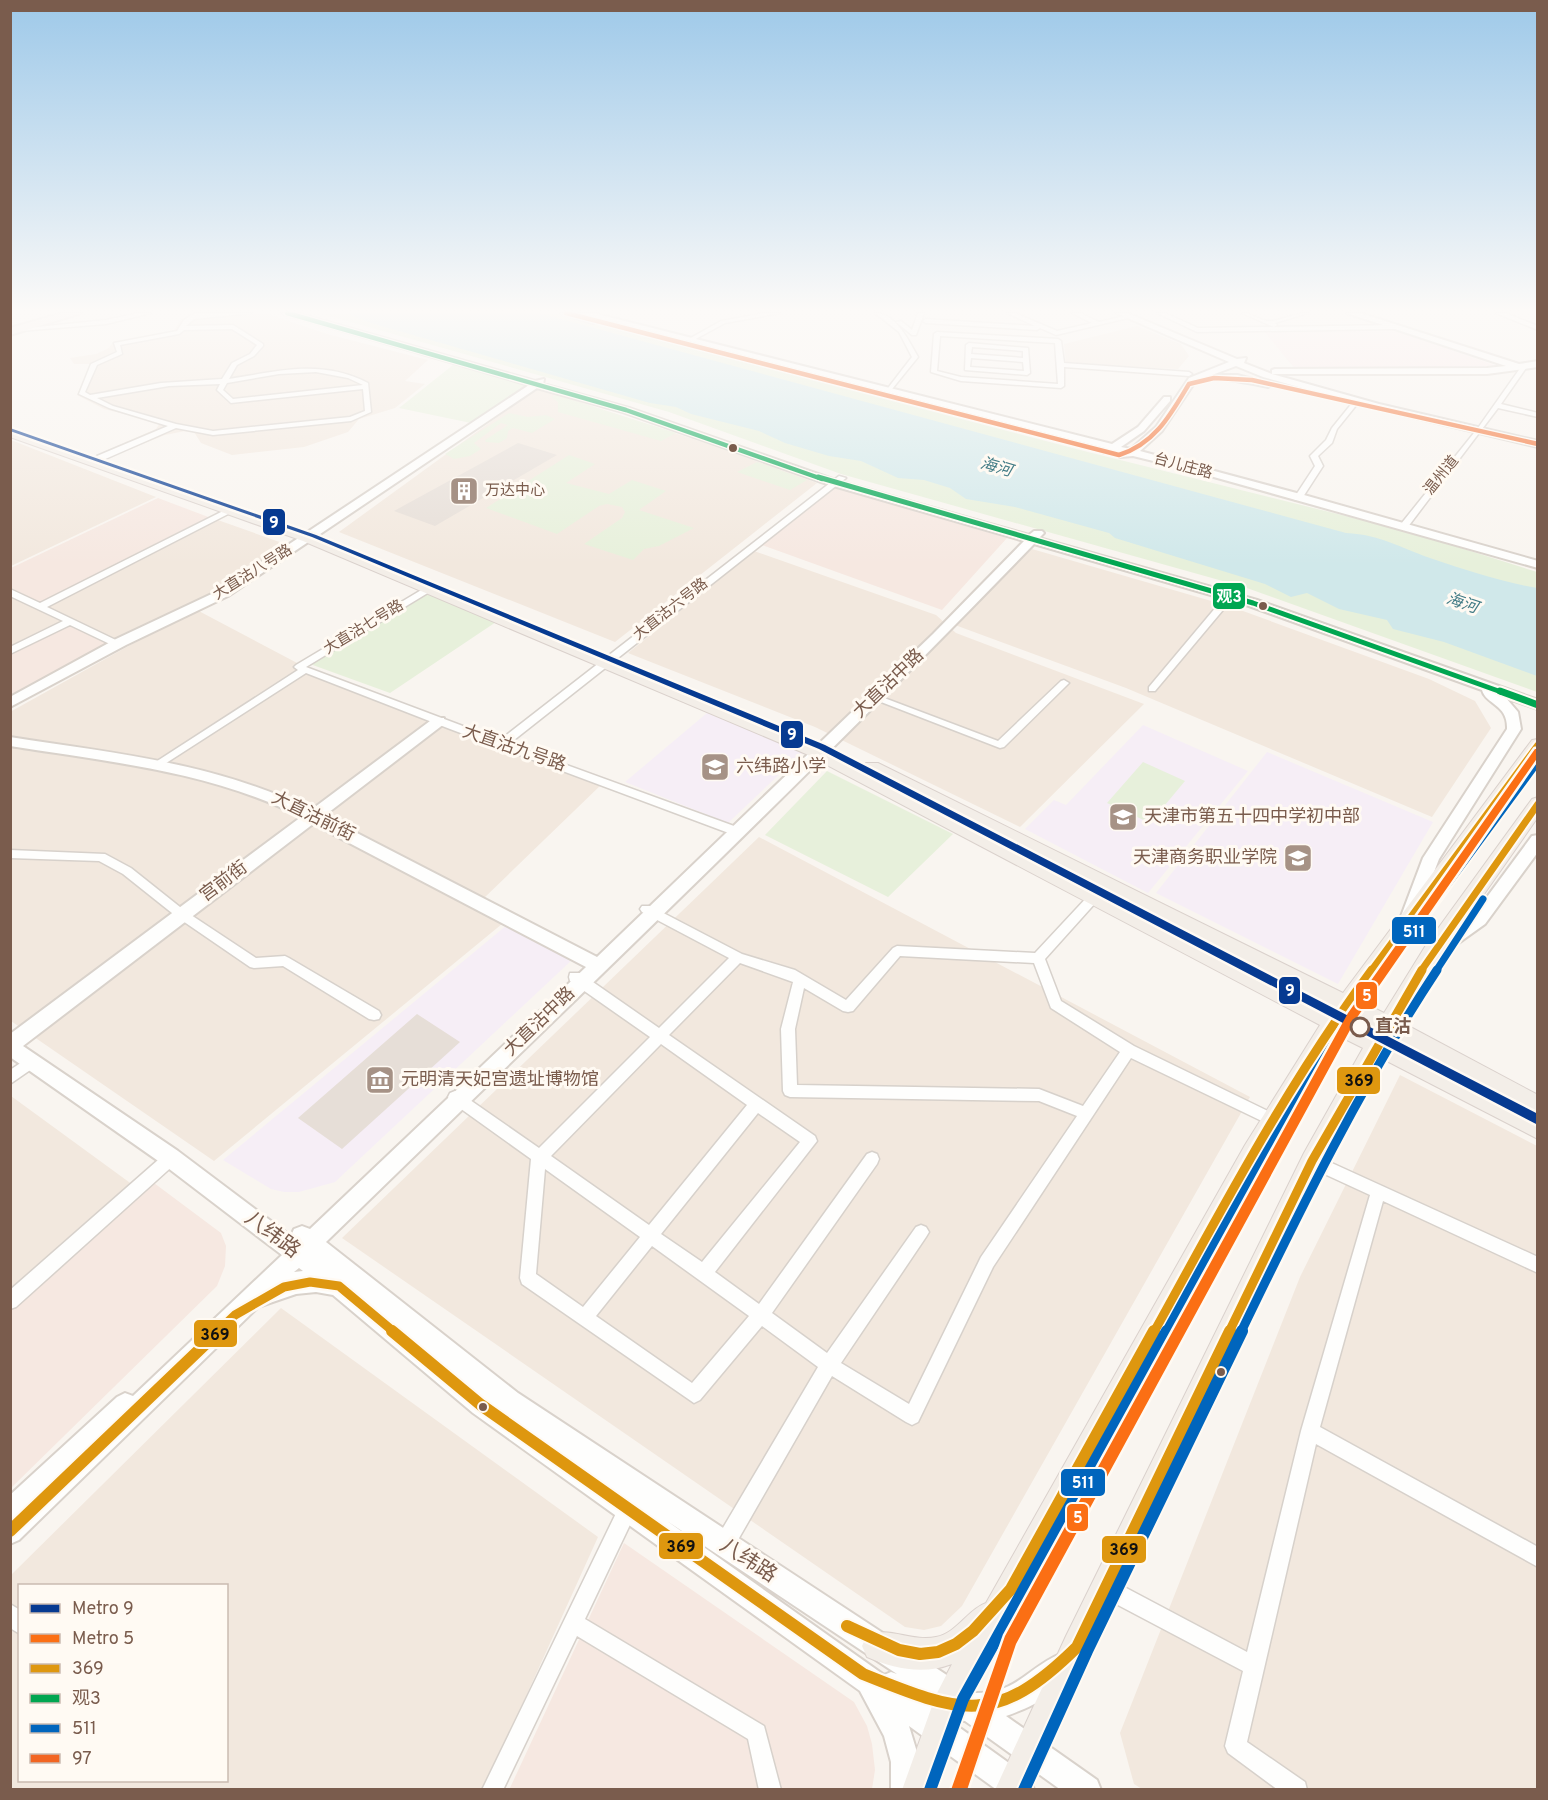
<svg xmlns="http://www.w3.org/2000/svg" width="1548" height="1800" viewBox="0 0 1548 1800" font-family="Overpass,'Noto Sans SC',sans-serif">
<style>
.residential{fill:#f2e8de;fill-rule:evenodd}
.commercial{fill:#f6e8e1}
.education{fill:#f6eef6}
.medical{fill:#fae9e9}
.green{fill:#e7f0db}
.water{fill:#d0e8ea}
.building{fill:#e6ded7}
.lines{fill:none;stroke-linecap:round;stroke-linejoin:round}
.street-casing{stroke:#d7d1cb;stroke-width:3}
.secondary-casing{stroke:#d9d2cb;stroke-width:4}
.primary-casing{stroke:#dad1cc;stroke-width:2}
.highway-casing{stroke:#dad1cc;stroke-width:4}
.street{fill:#fefefd;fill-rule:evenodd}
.secondary{fill:#fefefd;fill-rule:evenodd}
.primary{fill:#f3eee8;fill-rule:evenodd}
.highway{fill:#f2eae7;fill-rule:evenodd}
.bus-1-far2-casing{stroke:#fffaf3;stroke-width:11}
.bus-1-far1-casing{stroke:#fffaf3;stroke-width:14}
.bus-1-casing{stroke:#fffaf3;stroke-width:16}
.bus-2-far2-casing{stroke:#fffaf3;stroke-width:7}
.bus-2-far1-casing{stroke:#fffaf3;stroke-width:8}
.bus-2-casing{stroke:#fffaf3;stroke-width:11}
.bus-3-far2-casing{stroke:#fffaf3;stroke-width:11}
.bus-3-far1-casing{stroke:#fffaf3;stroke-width:14}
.bus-3-casing{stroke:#fffaf3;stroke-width:16}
.bus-4-casing{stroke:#fffaf3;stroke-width:7}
.bus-1-far2{stroke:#de970f;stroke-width:7}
.bus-1-far1{stroke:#de970f;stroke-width:9}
.bus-1{stroke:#de970f;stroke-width:12}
.bus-2-far2{stroke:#00a651;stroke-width:4.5}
.bus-2-far1{stroke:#00a651;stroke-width:5}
.bus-2{stroke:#00a651;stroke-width:7}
.bus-3-far2{stroke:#0065bd;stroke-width:7}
.bus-3-far1{stroke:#0065bd;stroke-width:9}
.bus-3{stroke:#0065bd;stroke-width:12}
.bus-4{stroke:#f26522;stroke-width:4.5}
.metro-1-casing{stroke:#fffaf3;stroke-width:5}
.metro-2-casing{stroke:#fffaf3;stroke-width:5}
.metro-1{fill:#063a91;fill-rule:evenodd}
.metro-2{fill:#fb6f14;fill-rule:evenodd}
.bus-dot{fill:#7a5c4d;stroke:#fffaf3;stroke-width:2}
.stop-dot{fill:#fffaf3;stroke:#7a5c4d;stroke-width:3}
.labels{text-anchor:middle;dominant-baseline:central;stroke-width:6;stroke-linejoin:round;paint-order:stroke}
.far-street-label{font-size:15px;fill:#7a5c4d;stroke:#fffaf3}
.far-poi-label{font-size:15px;fill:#7a5c4d;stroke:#fffaf3;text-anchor:start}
.far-water-label{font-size:16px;font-style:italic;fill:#437c86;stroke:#fffaf3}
.street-label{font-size:18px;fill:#7a5c4d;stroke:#fffaf3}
.poi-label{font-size:18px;fill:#7a5c4d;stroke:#fffaf3;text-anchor:start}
.stop-label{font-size:18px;font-weight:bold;fill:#7a5c4d;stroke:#fffaf3;text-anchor:start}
.near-street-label{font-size:21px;fill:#7a5c4d;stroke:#fffaf3}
.line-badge{stroke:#fffaf3;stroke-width:2}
.badge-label{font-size:16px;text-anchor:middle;font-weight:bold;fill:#fff}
.pale-badge-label{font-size:16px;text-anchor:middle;font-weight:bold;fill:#111}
</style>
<rect width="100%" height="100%" fill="#f9f5f0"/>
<path class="residential" d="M193 313H265L327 334 428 360 405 381 425 384 395 408 359 419 348 432 304 447 232 455 201 443 194 432 185 431 165 435 113 456 103 452 156 429 160 423 104 409 77 395 90 364H74L70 358 96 354 109 348 113 342 174 331 180 320Z
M1137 326 1181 344 1189 356 1178 369 1066 364 1064 344Z
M537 388 705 443 817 483 615 642 339 532Z
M11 440 156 497 11 566Z
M215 519 288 545 203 599 113 640 46 606Z
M1032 549 1232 607 1429 679 1475 701 1491 728 1432 817 1126 688 955 625Z
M754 551 936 615 956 633 1144 704 1020 827 815 727 628 653Z
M11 596 62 622 11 649Z
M195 609 299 664 429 721 603 783 483 899 508 919 214 1161 11 1021 10 712Z
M759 837 1250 1097 962 1606 941 1626 924 1630 905 1627 342 1238Z
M1400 1075 1537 1146V1789H1142L1134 1784 1120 1733 1300 1277Z
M11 1096 133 1185 11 1294Z
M281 1308 598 1537 484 1789 11 1790V1575ZM20 1586H226V1780H20Z"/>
<path class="commercial" d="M835 487 1007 538 942 610 762 545Z
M158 498 211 518 43 604 11 588V568Z
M71 624 109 642 11 697V654Z
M154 1183 221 1233 226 1246 225 1266 217 1286 11 1488V1310Z
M624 1543 854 1702 867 1726 872 1744 875 1770 872 1789 509 1790Z"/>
<path class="education" d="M707 713 803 752 728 823 625 782Z
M1143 725 1248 771 1148 893 1025 829 1054 800 1066 805Z
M1267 752 1433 822 1338 984 1156 893Z
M507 925 572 960 335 1182 299 1192H284L271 1189 223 1160Z"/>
<path class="medical" d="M1263 330H1395L1497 366 1295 369Z"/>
<path class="green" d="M319 313H554L1088 452 1410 532 1537 572V692L1244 587 841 474 669 412Z
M453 365 526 385 471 423 399 408Z
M556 395 676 433 661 441 558 412V402L551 397Z
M509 413 528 417 546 415 555 419 532 433 513 428 508 431 507 438 499 443 486 442 485 440 508 425 501 423 474 443 481 449 470 456 454 459 445 454Z
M569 455 595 464 566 483 609 494 632 480 666 491 639 510 694 528 659 546 644 549 633 560 584 544 622 518 625 512 622 507 607 504 599 506 557 534 486 508Z
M757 462 807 480 790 490 737 472Z
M427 594 496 622 390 693 310 664Z
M1143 762 1185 781 1150 823 1107 803Z
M827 771 953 834 888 897 765 835Z"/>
<path class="water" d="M346 313H539L1346 533C1382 535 1398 547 1430 558 1465 570 1502 582 1537 588V676L1444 642 1393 629 1387 620 1339 609 1307 593 1291 597 1265 584 1115 538 1109 533 1015 507 966 499 950 488 924 480 898 478 861 461 829 456 785 443 759 431 691 414 676 407 650 403 371 323Z"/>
<path class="building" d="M518 443 557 455 435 526 394 511Z
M417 1014 460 1042 342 1149 298 1118Z"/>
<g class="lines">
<g class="street-casing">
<path id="street" d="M139 313H151L106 324 20 331 17 329 106 320Z
M195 313H252L194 319 186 326 233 325 263 344V346L254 356 237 365 229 379C279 371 321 359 368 383L371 412 351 421 213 435 176 428 103 460H97V456L168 426 109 408 79 394 91 364 117 352 114 343 177 331 184 320ZM232 329 257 345 250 354 232 363 222 379 161 383 90 395 85 392 97 365 122 354 120 345 179 334 184 330ZM316 372 348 378 363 385 233 399 223 390 227 383 279 374ZM220 384 217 390 231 403 363 389 365 411 350 417 213 431 176 424 113 406 97 398 169 386Z
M765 313H780L725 323 692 341 687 340 721 321Z
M875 313C896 313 909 341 918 357L888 394 885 392 912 357 899 332Z
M918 313H924L916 335H912L896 322 901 321 912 330Z
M1007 313H1015L1057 331 1092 323 1072 313H1080L1099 322 1129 315 1132 317 1056 335 1040 328 1037 330 926 323 923 321 926 319 1035 326Z
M1157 313H1165L1198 328 1394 325 1397 327 1394 329 1197 332Z
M1242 313C1252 313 1260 321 1270 321 1281 321 1295 313 1308 313L1275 323 1277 325 1274 327Z
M1496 313H1505L1538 326V330Z
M937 332 1058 339 1061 341 1064 363 1189 372 1192 374 1189 376 1064 367V386L1061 388 961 381 931 372 934 334ZM940 336 1055 343 1058 384 961 377 937 371Z
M969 343 1028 348 1030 373 1027 375 965 370 966 345ZM972 347 1023 351V358L971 354ZM971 358 1023 362 1024 371 970 367Z
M1521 367 1526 368 1501 404 1538 413V417L1498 408 1407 528H1401V524L1478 428Z
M1353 402 1358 403 1337 429 1332 443 1318 456 1323 466 1301 500H1295L1294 498 1315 466 1310 456 1326 440 1332 428Z
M839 476 846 478 509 744 734 826 736 829 734 832H726L450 729 306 673 160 767H152L151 765 298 670 294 667 296 665 428 586 431 587V591L306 667 500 740Z
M227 509 234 511 47 607 120 642V646H114L70 625 10 654V647L63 621 10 596V589L40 603Z
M1230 593 1234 596 1233 598 1155 691H1149V687L1227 594Z
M1064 680 1069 683 1067 685 1004 747 1000 748 863 695 865 693H871L998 741 1061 681Z
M10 850 105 854 131 868 185 911 256 958 285 956 289 958 379 1011 381 1015 379 1019 374 1020 369 1019 283 966 254 968 250 967 177 917 123 874 99 861 10 858Z
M1094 893 1100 897 1098 900 1045 959 1061 1001 1134 1046 1278 1116 1280 1120 1278 1124 1273 1126 1268 1124 1131 1058 993 1267 918 1422 912 1425 906 1422 832 1376 731 1552 724 1554 717 1552 715 1545 717 1538 818 1367 762 1326 700 1400 694 1403 522 1284 520 1278 531 1159 450 1101 448 1097 450 1093 455 1091 460 1093 539 1148 650 1037 570 981 569 977 570 973H580L659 1028 729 958 642 912 640 909 642 906H650L742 954 795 970 846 1000 893 948 897 946 1035 953 1090 894ZM900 956 1034 963 1051 1008 1120 1052 1083 1106 1039 1089 797 1085 795 1029 804 988 843 1011 848 1012 853 1011ZM740 963 793 982 781 1029 783 1091 785 1095 790 1097 1039 1101 1077 1116 981 1257 909 1404 841 1363 926 1237 929 1232 926 1227 921 1225 916 1227 827 1353 772 1313 877 1164 879 1159 877 1154 872 1152 867 1154 759 1304 715 1272 817 1141 815 1136 669 1035ZM661 1044 747 1105 649 1225 551 1156ZM758 1113 800 1142 702 1262 661 1234ZM545 1169 640 1237 583 1307 536 1274ZM652 1246 749 1316 692 1383 596 1316Z
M31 1056 36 1058 38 1062 36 1066 10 1084V1070Z
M171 1151 176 1153 178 1158 176 1163 16 1307 10 1309V1290L166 1153Z
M1312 1154 1538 1257V1273L1383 1201 1320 1427 1538 1547V1567L1316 1444 1247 1742 1305 1782 1307 1790H1278L1228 1753 1225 1746 1243 1671 1099 1595 1096 1588 1099 1581 1106 1578 1113 1581 1247 1652 1301 1431 1370 1195 1307 1166 1305 1161 1307 1156Z
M628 1501 635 1503 637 1510 585 1619 764 1726 781 1790H759L748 1739 577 1636 503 1790H482L621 1503Z
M10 1604 20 1610V1634L10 1628Z"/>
</g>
<g class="secondary-casing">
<path id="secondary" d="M282 313H296L535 381 544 379 543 384 629 408 838 481 1029 535 1034 531H1042L1044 533 1039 538 1257 600 1538 700V709L1506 698 1518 712 1521 729 1439 859 1416 919 1414 923H1402L1400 919 1423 858 1507 729C1508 704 1486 705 1482 690L1249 606 1034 544C804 782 563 1011 326 1242L518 1393 974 1693C1017 1694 1027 1668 1060 1654L1070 1658 1074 1668C1063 1693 1031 1707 1006 1716L1097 1780 1101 1790H1061L965 1721 946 1718 1030 1778 1034 1790H997L909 1726 920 1762 921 1790H891V1762L884 1736 860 1691 473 1413 333 1295 316 1292 296 1294 258 1307 19 1540 10 1544V1495L117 1397 125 1393 133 1396 282 1255 164 1165 10 1057V1034L301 817C210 771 110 762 10 746V737C113 753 217 763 311 810L434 718H444V724L324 816 597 957 933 634 1024 541 830 485 623 412 537 388 228 596 126 645 10 707V697L116 639 220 590 529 385ZM313 824 586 967 310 1229 302 1226 294 1229 291 1236 178 1151 23 1046ZM299 1268 303 1271 294 1272ZM667 1521 897 1674 891 1672 884 1675Z
M561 313H574L597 321 593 323Z
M579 313H593L1112 444 1138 427 1164 397H1170V401L1144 431 1121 447 1131 449 1156 427 1189 378 1229 362 1116 313H1127L1237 359 1246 358 1244 363 1272 374V370L1275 369 1487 368 1506 366 1347 313H1360L1519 364 1538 361V367L1487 374H1272L1379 404 1538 441V447L1374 408 1263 377 1236 366 1212 375H1237L1273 384 1268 387C1248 383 1213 375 1195 382L1162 431 1140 451 1304 495 1538 561V568L1178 467 1133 456 1120 457 1122 453H1104L1105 448Z
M1538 835V852L1485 924 1443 954H1431L1428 949 1431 944 1473 916 1532 836Z"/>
</g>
<g class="primary-casing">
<path id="primary" d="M10 430 313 535 818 746 866 771 863 767 866 763H878L1343 993 1532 740 1538 739V757L1360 1001 1384 1013 1426 945 1532 799 1538 797V817L1440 957 1401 1022 1538 1095V1139L1381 1058 1320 1169 1088 1658 1030 1790H995L1066 1636 1304 1153 1363 1048 1337 1035 1261 1161 967 1703 937 1790H902L936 1695 952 1664C923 1675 895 1669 867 1657L862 1646 867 1635C888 1626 912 1642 936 1637 957 1633 967 1610 986 1603L1245 1145 1320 1025 806 754 303 541 10 437ZM882 779 1332 1007 1330 1010ZM1350 1016 1375 1028 1373 1032 1348 1019ZM1392 1038 1504 1100 1390 1041Z"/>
</g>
<g class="highway-casing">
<path id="highway" d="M63 313H81L10 335V328Z"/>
</g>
<use href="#street" class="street"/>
<use href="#secondary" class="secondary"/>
<use href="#primary" class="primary"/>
<use href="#highway" class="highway"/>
<g class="bus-1-far2-casing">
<path id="bus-1-far2" d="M1371 971 1538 745
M1421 971 1538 804"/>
</g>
<g class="bus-1-far1-casing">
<path id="bus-1-far1" d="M217 1332 235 1315 284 1287 310 1282 339 1286 394 1332
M1154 1332C1222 1209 1288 1083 1372 970
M1229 1332 1312 1161 1422 970"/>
</g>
<g class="bus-1-casing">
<path id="bus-1" d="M392 1331 481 1405 863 1674C962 1714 996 1727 1077 1647L1230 1331
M10 1531 219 1331
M847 1626 899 1650 920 1654 938 1652 956 1644 973 1631 1011 1589 1154 1331"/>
</g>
<g class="bus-2-far2-casing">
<path id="bus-2-far2" d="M287 313 626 410 822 479"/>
</g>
<g class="bus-2-far1-casing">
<path id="bus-2-far1" d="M818 477 1253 603 1504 693"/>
</g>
<g class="bus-2-casing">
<path id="bus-2" d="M1500 691 1538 705"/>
</g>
<g class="bus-3-far2-casing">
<path id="bus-3-far2" d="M1384 971 1538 762
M1436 971 1483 899"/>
</g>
<g class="bus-3-far1-casing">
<path id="bus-3-far1" d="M1166 1332C1234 1208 1301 1084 1385 970
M1241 1332C1301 1208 1361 1085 1437 970"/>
</g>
<g class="bus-3-casing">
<path id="bus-3" d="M930 1790 963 1699 1167 1331
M1024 1790 1087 1651 1242 1331"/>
</g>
<g class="bus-4-casing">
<path id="bus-4" d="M566 313 1119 455C1155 444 1171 414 1189 384L1214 378 1252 380 1538 444"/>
</g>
<use href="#bus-1-far2" class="bus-1-far2"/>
<use href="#bus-1-far1" class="bus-1-far1"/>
<use href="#bus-1" class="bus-1"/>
<use href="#bus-2-far2" class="bus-2-far2"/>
<use href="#bus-2-far1" class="bus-2-far1"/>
<use href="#bus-2" class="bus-2"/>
<use href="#bus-3-far2" class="bus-3-far2"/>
<use href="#bus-3-far1" class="bus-3-far1"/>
<use href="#bus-3" class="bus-3"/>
<use href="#bus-4" class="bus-4"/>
<g class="metro-1-casing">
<path id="metro-1" d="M10 428 316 535 825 745 1538 1114V1125L819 749 312 537 10 431Z"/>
</g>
<g class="metro-2-casing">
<path id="metro-2" d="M1535 749H1538V757L1356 1019 1016 1644 967 1790H951L1005 1636 1348 1013Z"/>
</g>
<use href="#metro-1" class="metro-1"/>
<use href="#metro-2" class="metro-2"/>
</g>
<linearGradient id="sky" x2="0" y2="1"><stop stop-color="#9ec9e9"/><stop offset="0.55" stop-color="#fcfaf8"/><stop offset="1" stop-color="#fcfaf8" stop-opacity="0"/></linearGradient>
<rect width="1548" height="565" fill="url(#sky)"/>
<defs>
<g id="building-square" transform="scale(1.5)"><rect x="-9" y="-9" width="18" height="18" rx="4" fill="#a69286" stroke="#fffaf3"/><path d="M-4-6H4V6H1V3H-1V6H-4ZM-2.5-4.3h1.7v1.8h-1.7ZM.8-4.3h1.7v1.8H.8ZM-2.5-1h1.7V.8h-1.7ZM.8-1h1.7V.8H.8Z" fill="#fff"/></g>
<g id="school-square" transform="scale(1.5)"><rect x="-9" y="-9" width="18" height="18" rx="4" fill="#a69286" stroke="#fffaf3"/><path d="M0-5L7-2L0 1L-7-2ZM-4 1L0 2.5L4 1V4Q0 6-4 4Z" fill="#fff"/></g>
<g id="museum-square" transform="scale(1.5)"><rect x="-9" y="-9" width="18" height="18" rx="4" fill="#a69286" stroke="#fffaf3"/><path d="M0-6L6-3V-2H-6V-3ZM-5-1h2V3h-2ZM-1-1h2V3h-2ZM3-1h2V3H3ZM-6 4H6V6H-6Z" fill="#fff"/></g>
</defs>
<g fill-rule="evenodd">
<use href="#building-square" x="464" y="491"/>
<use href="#school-square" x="715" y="767"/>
<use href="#school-square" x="1123" y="817"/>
<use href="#school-square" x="1298" y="858"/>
<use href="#museum-square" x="380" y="1080"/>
</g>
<g class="bus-dot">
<circle cx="733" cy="448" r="5"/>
<circle cx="1263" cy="606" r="5"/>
<circle cx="1221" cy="1372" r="5"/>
<circle cx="483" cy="1407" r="5"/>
</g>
<circle class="stop-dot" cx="1360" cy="1027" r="9"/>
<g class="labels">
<g class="far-street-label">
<text transform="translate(1183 467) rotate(15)">台儿庄路</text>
<text transform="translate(1442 476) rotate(-51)">温州道</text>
<text transform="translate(253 573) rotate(-32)">大直沽八号路</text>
<text transform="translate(671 610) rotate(-38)">大直沽六号路</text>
<text transform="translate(364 628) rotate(-31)">大直沽七号路</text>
</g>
<g class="far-poi-label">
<text x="485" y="491">万达中心</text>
</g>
<g class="far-water-label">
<text transform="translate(996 468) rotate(16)">海河</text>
<text transform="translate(1462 604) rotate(19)">海河</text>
</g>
<g class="street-label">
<text transform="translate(889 684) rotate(-44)">大直沽中路</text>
<text transform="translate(514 749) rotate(19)">大直沽九号路</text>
<text transform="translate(313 817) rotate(26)">大直沽前街</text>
<text transform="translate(224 882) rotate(-37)">宫前街</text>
<text transform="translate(540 1022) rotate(-44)">大直沽中路</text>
</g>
<g class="poi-label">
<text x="736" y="767">六纬路小学</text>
<text x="1144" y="817">天津市第五十四中学初中部</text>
<text x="1277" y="858" text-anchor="end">天津商务职业学院</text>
<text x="401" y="1080">元明清天妃宫遗址博物馆</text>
</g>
<g class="stop-label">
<text x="1375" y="1027">直沽</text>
</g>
<g class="near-street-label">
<text transform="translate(272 1235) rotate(37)">八纬路</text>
<text transform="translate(748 1561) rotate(33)">八纬路</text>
</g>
</g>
<g class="line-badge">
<rect x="262" y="508" width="24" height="28" rx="6" fill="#063a91"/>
<rect x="1212" y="582" width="34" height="28" rx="6" fill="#00a651"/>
<rect x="780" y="720" width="24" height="29" rx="6" fill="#063a91"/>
<rect x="1391" y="916" width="46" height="29" rx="6" fill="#0065bd"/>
<rect x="1278" y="976" width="23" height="29" rx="6" fill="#063a91"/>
<rect x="1355" y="981" width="23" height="29" rx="6" fill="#fb6f14"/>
<rect x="1336" y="1066" width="45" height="29" rx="6" fill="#de970f"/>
<rect x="193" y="1319" width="45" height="29" rx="6" fill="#de970f"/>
<rect x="1060" y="1468" width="46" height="29" rx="6" fill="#0065bd"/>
<rect x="1066" y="1503" width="23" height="29" rx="6" fill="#fb6f14"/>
<rect x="658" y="1532" width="46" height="28" rx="6" fill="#de970f"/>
<rect x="1101" y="1535" width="46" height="29" rx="6" fill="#de970f"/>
</g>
<g class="badge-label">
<text x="274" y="528">9</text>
<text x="1229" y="602">观3</text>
<text x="792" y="740">9</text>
<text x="1414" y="937">511</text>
<text x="1290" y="996">9</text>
<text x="1367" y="1001">5</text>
<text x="1083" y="1488">511</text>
<text x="1078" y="1523">5</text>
</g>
<g class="pale-badge-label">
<text x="1359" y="1086">369</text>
<text x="215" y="1340">369</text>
<text x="681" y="1552">369</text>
<text x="1124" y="1555">369</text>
</g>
<rect width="1548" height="1800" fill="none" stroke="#7a5c4d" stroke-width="24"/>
<rect x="18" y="1584" width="210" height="198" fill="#fffaf3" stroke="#cabbb1" stroke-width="1.5"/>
<rect x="30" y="1604" width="30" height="9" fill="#063a91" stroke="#cabbb1" stroke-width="1.5"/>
<text x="72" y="1614" font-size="18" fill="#7a5c4d">Metro 9</text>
<rect x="30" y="1634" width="30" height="9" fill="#fb6f14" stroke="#cabbb1" stroke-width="1.5"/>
<text x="72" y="1644" font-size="18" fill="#7a5c4d">Metro 5</text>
<rect x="30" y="1664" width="30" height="9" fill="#de970f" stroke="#cabbb1" stroke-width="1.5"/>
<text x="72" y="1674" font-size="18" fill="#7a5c4d">369</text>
<rect x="30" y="1694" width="30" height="9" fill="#00a651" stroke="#cabbb1" stroke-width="1.5"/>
<text x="72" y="1704" font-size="18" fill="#7a5c4d">观3</text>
<rect x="30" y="1724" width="30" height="9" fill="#0065bd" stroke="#cabbb1" stroke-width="1.5"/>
<text x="72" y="1734" font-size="18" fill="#7a5c4d">511</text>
<rect x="30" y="1754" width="30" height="9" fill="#f26522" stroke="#cabbb1" stroke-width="1.5"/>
<text x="72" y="1764" font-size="18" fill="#7a5c4d">97</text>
</svg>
